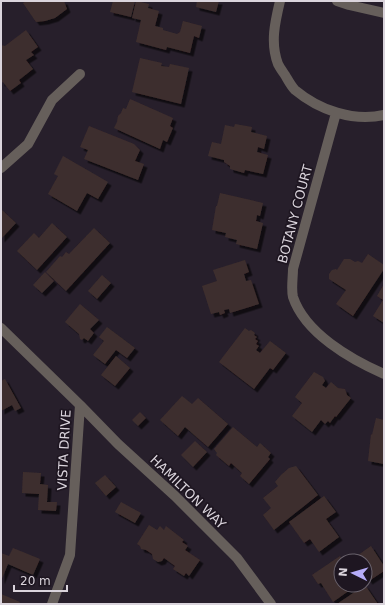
<svg xmlns="http://www.w3.org/2000/svg" width="385" height="605" viewBox="0 0 385 605" font-family="'DejaVu Sans',sans-serif">
<style>
.building{fill:#3e2e2d;filter:url(#shadow)}
.lines{fill:none;stroke-linecap:round;stroke-linejoin:round}
.minor{stroke:#665f5b;stroke-width:10}
.labels{text-anchor:middle;dominant-baseline:central;stroke-width:3.5;stroke-linejoin:round;paint-order:stroke}
.street-label{font-size:13px;fill:#dad4dc;stroke:#1e1621}
</style>
<defs>
<filter id="shadow"><feDropShadow dx="3.5" dy="3.5" stdDeviation="0" flood-color="#0009"/></filter>
</defs>
<rect width="100%" height="100%" fill="#271f2b"/>
<path class="building" d="M26 1H64L67 9 55 18 45 21 36 22 23 3Z
M113 1H135L131 17 110 12Z
M136 1 149 4 148 8 159 11 155 26 163 28V30L177 34 180 32 183 21 202 26 199 38 194 36 190 53 167 47 166 50 136 42 141 20 132 18Z
M197 1H219L216 12 196 7Z
M26 30 38 47 31 52 34 55 26 60 33 69 19 80 21 83 10 91 3 82 1 83V45L5 46Z
M140 58 162 63 161 66 169 67 170 64 189 68 181 104 132 92Z
M130 99 173 118 170 126 173 128 167 142 163 140 160 149 114 128 117 122 118 116 121 113 123 108 126 109Z
M235 124 252 127 251 132 267 136 264 149 258 147 257 152 268 155 263 174 245 170 244 173 230 169V166L224 162V160L208 156 212 142 221 144 225 125 234 127Z
M89 126 134 144 140 150 135 161 144 164 138 180 84 159 88 150 80 147Z
M63 156 108 182 98 199 87 193 77 211 48 194 58 176 54 174Z
M220 193 263 203 260 216 257 215 256 221 263 223 257 249 236 244 237 240 225 237 226 233 212 230 216 206H217Z
M1 209 16 223 1 239Z
M52 223 67 237 37 270 17 251 34 233 39 238Z
M94 228 110 243 66 291 46 272 60 256 62 257 66 252 69 254Z
M368 254 384 265V269L353 316 336 304 346 290 329 279V274L332 270 336 269 337 270 344 259H350L355 262 358 261 362 263Z
M245 260 249 272 244 274 246 281 251 280 259 304 230 313 229 309 224 310 225 313 220 315 219 312 211 314 202 286 217 281 213 270Z
M45 272 54 281 42 293 33 285Z
M102 275 111 283 97 299 88 291Z
M384 284V323L373 316 383 300 377 296Z
M80 304 99 320 90 329 94 333 88 341 84 338 82 340 80 339 79 334 65 322Z
M107 327 135 348 127 358 116 350 105 364 93 355 104 341 99 337Z
M245 328 249 331 251 330 255 333 254 335 257 337 255 339 258 341 256 344 259 346 256 350 260 353 270 341 286 353 273 370 270 368 254 389 219 362Z
M116 356 130 368 115 386 101 375Z
M314 372 323 377 325 381 322 385 326 388 331 382 338 388 345 389 347 395 351 398 336 417 335 416 330 423 328 421 325 424 321 420 312 432 292 416 302 403 295 397Z
M5 379 21 408 15 411 12 405 1 411V381Z
M182 396 192 404 198 398 228 424 208 447 185 427 178 436 160 420Z
M140 412 146 418 138 426 132 420Z
M376 418 384 420V464L368 461 371 434 372 435Z
M233 427 257 447 260 443 271 453 268 457 270 459 249 484 240 476 242 473 231 463 229 466 216 455 217 453 214 449Z
M195 441 207 452 193 467 181 455Z
M296 466 318 495 274 530 263 515 271 508 263 498 278 486 275 482 281 475 289 468Z
M23 472 41 473 40 484 48 485 47 502H57L56 511 38 510 39 494 22 493Z
M105 475 116 487 106 496 95 483Z
M324 496 336 512 326 519 339 537 319 552 310 539 304 543 289 522Z
M121 502 141 513 135 523 115 512Z
M149 525 157 530 160 526 164 530 166 526 184 540 182 542 188 546 185 550 200 560 189 576 186 573 184 576 173 569 175 566 164 558 162 561 158 562 153 559 152 554 146 550 141 549 140 546 137 544Z
M371 546 384 566V571L369 581 365 575V561H352L355 559 354 558Z
M13 548 40 559 33 575 8 564 1 581V553L9 556Z
M340 556 343 561H341V585H357L333 602 321 583 318 584 312 575Z
M365 585 378 604H337Z
M1 594 20 602 19 604H1Z"/>
<g class="lines">
<path class="minor" d="M280 1C275 22 270 43 278 64 280 68 283 72 285 75 288 80 291 86 295 90 319 110 353 122 384 115
M337 1 349 5 384 13
M336 113 293 269C293 277 291 289 293 297 305 333 350 359 384 374
M1 168 28 144 52 100 80 74
M1 328 80 405 70 555 52 604
M80 405 118 444 175 496 237 558 271 604"/>
</g>
<g class="labels">
<g class="street-label">
<text transform="translate(295 214) rotate(-75)">BOTANY COURT</text>
<text transform="translate(64 450) rotate(-87)">VISTA DRIVE</text>
<text transform="translate(188 492) rotate(44)">HAMILTON WAY</text>
</g>
</g>
<rect width="385" height="605" fill="none" stroke="#dad4dc" stroke-width="4"/>
<g transform="translate(353 573) rotate(275)"><circle r="19" fill="#1e1621" stroke="#69626c"/>
<path d="M0-3L7 15L0 10L-7 15Z" fill="#b6acf8"/>
<text y="-6" font-size="11" font-weight="bold" text-anchor="middle" fill="#dad4dc">N</text>
</g>
<path d="M14 585v6h53v-6" fill="none" stroke="#dad4dc" stroke-width="2"/>
<text x="20" y="585" font-size="12" fill="#dad4dc" stroke="#1e1621" stroke-width="3" paint-order="stroke">20 m</text>
</svg>
